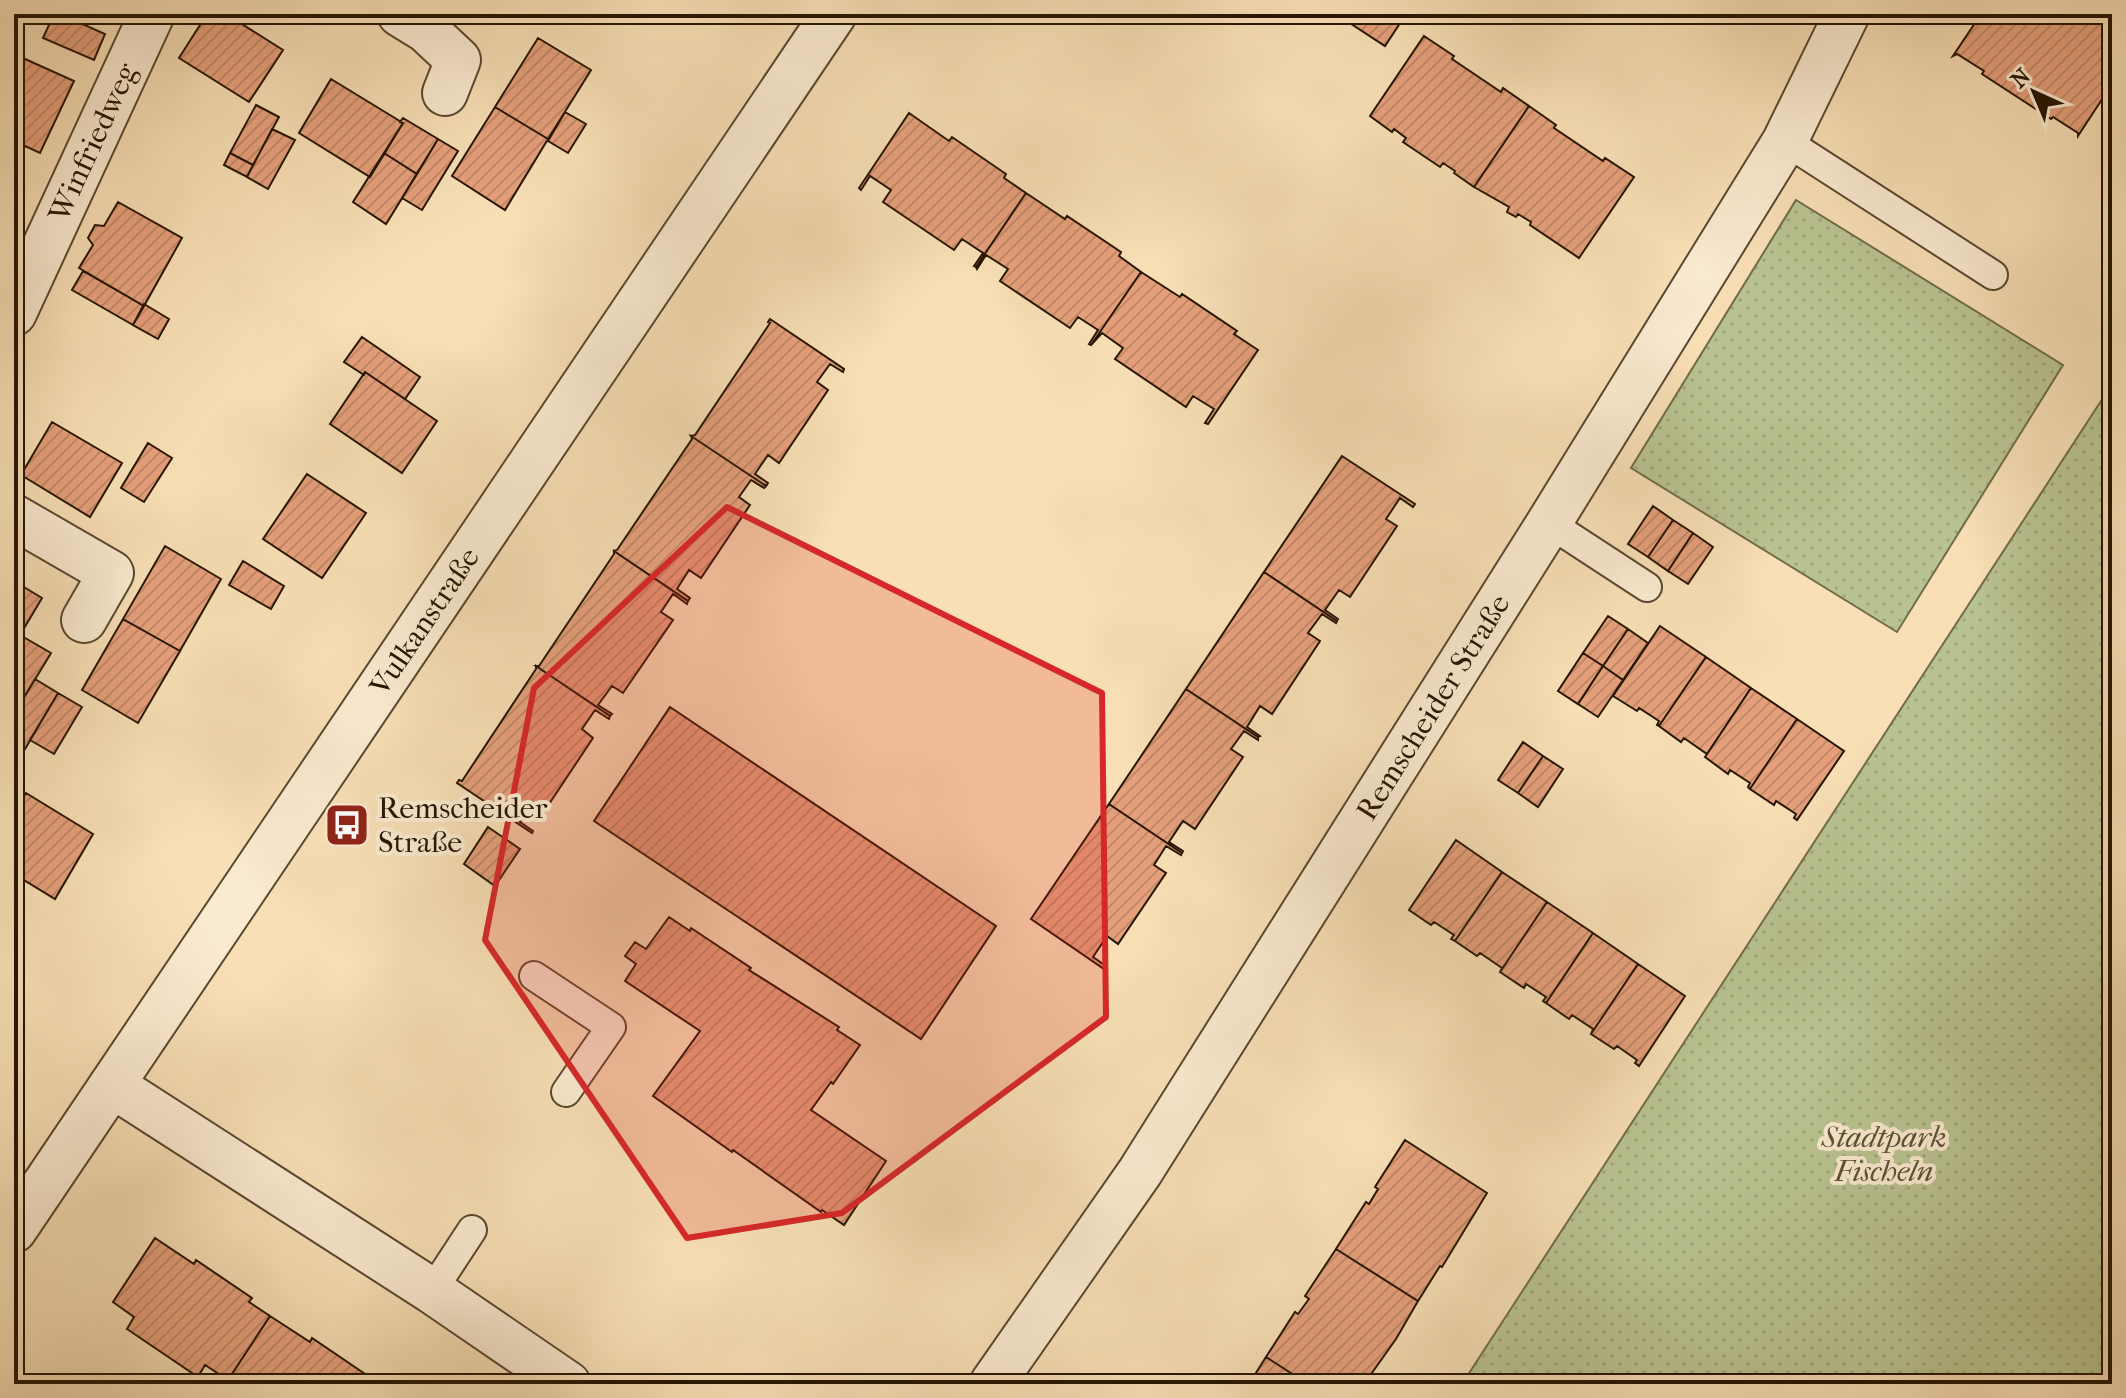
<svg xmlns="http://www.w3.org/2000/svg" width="2126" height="1398" viewBox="0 0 2126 1398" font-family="'IM FELL French Canon',serif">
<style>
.park{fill:url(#park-dots);stroke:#706c4a;stroke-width:2}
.building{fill:url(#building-hatch);stroke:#261503;stroke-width:2}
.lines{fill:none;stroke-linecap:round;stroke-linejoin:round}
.service-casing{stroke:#5a4830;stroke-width:32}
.minor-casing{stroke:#5a4830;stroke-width:48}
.service{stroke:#faead0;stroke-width:28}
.minor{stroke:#faead0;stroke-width:44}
.marked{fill:#d62828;fill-opacity:0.2;stroke:#d62828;stroke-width:6;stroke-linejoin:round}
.labels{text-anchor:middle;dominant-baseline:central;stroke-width:8;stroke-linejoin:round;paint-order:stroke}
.street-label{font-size:30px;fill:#261503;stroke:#faead0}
.poi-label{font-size:30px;fill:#261503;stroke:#faead0;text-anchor:start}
.park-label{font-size:30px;font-style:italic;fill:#595235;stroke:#faead0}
</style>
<defs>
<pattern id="park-dots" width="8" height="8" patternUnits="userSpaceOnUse" patternTransform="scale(2)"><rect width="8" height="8" fill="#b9c391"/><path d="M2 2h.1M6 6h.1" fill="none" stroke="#9fa77b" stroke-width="1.8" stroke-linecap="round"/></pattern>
<pattern id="building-hatch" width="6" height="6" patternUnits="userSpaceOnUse" patternTransform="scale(2)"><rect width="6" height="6" fill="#e5a07b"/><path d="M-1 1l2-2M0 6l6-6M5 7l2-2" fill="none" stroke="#c48969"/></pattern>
</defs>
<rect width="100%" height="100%" fill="#f8dfb6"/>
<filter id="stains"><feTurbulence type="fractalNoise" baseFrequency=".0025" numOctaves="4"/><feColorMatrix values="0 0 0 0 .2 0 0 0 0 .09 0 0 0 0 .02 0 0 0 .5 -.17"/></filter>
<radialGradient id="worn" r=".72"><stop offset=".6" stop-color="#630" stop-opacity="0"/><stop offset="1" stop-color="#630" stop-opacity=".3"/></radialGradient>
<path class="park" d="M1796 200 2063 365 1897 632 1631 468Z
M2112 384V1384H1462Z"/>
<path class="building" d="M54 14H60L105 34 94 60 43 38Z
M207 14H226L283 50 249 102 179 58Z
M1336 14H1406L1385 46Z
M1981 14H2112V84L2078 136V133L2053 117 2051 119 1982 74 1984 71 1957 54 1953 56Z
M1424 36 1454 56 1452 59 1501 92 1503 88 1529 106 1474 187 1454 173 1455 171 1443 163 1440 167 1403 142 1406 138 1394 129 1392 132 1370 116Z
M538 38 591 70 548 139 495 107Z
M14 54 74 81 40 153 14 141Z
M331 79 403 123 370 177 299 133Z
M256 105 279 117 253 165 230 153Z
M1529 106 1556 125 1554 128 1603 161 1605 158 1634 177 1579 258 1530 225 1531 222 1518 214 1516 217 1507 212 1509 207 1474 187Z
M495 107 548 139 505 210 452 176Z
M565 112 586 124 568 153 548 141Z
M909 113 949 141 952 137 1006 174 1004 178 1026 193 976 267 974 266 983 253 962 239 954 250 883 202 891 190 870 176 861 190 859 188Z
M403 118 438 139 417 174 384 153 403 123 400 122Z
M272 129 295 140 268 189 247 177Z
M438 139 458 151 422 210 402 198Z
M230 153 253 165 247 177 224 165Z
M384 153 417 174 386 224 353 202Z
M1026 193 1065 219 1067 216 1121 252 1119 256 1141 272 1091 345 1089 344 1098 330 1078 317 1070 328 1000 281 1008 269 986 255 977 269 976 267Z
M118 202 182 238 144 306 79 268 93 245 88 238 95 225 104 226Z
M83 271 144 306 133 325 72 290Z
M1141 272 1180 297 1182 294 1237 331 1234 334 1258 350 1208 424 1205 423 1214 409 1193 396 1186 407 1115 359 1123 348 1102 333 1091 345Z
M144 304 169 319 158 339 133 325Z
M770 319 844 369 843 372 830 364 817 382 828 390 779 463 768 455 755 474 768 483 766 486 691 436 695 435 770 323 768 322Z
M362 337 420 377 405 399 365 372 364 375 344 362Z
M365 372 437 421 402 473 330 424Z
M52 422 122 463 90 517 21 475Z
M691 436 766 486 764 488 751 480 739 497 750 505 701 578 689 570 677 589 690 598 688 601 614 551 617 550 692 439Z
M148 443 172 458 144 502 121 488Z
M1342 456 1415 504 1413 507 1400 498 1386 519 1397 526 1350 597 1339 590 1325 610 1338 619 1337 621 1264 572Z
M307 474 366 513 322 578 263 539Z
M1653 506 1673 520 1648 557 1628 544Z
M1673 520 1693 533 1668 571 1648 557Z
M1693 533 1713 547 1688 584 1668 571Z
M165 546 221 579 180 651 123 619Z
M614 551 688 601 687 604 673 594 661 612 673 620 623 693 612 686 598 705 612 714 610 716 536 666H539L614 554Z
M243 561 284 586 271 609 229 585Z
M1264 572 1337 621 1336 623 1322 614 1308 633 1320 641 1272 714 1260 706 1247 727 1260 736 1258 737 1186 689Z
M14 581 42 598 14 645Z
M1608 616 1628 629 1603 666 1583 653Z
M123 619 180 651 138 723 82 690Z
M1660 626 1706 657 1659 726 1657 725 1659 721 1639 708 1637 711 1613 696Z
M1628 629 1648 643 1623 680 1603 666Z
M20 635 51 653 14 714V645Z
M1583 653 1603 666 1578 704 1558 691Z
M1706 657 1751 688 1707 754 1684 738 1681 742 1659 726Z
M536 666 610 716 609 719 595 710 582 729 593 738 545 810 533 802 520 822 533 831 532 833 457 783 459 780 462 781 536 669Z
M1603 666 1623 680 1598 717 1578 704Z
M35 679 58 693 25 749 14 742V714Z
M1751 688 1797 719 1750 789 1748 787 1750 783 1730 770 1728 774 1705 757Z
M1186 689 1258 737V740L1244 731 1231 749 1243 757 1195 829 1183 821 1169 842 1183 851 1182 853 1109 804Z
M58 693 82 707 54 754 30 740Z
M670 707 996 926 921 1039 594 821Z
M1797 719 1844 751 1797 820 1794 818 1796 814 1776 801 1774 805 1750 789Z
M1523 742 1543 756 1518 793 1498 780Z
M1543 756 1563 769 1538 807 1518 793Z
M26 793 93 834 55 899 14 874V812Z
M1109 804 1182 853 1181 855 1166 846 1154 865 1166 873 1118 944 1107 936 1093 957 1106 966 1104 969 1031 919Z
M488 827 520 849 495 886 464 864Z
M1456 840 1502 872 1455 941 1451 939 1454 935 1434 922 1431 925 1409 910Z
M1502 872 1547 902 1500 972 1502 968 1480 953 1477 956 1455 941Z
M1547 902 1593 933 1546 1003 1543 1001 1546 997 1526 984 1524 988 1500 972Z
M669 917 690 931 691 928 751 968 749 970 839 1027 837 1030 860 1045 833 1084 831 1082 811 1110 886 1161 844 1225 822 1210 821 1212 733 1150 732 1152 653 1096 700 1031 625 981 636 964 625 956 635 942 646 949Z
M1593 933 1638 964 1591 1034 1593 1029 1572 1015 1569 1019 1546 1003Z
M1638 964 1685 996 1639 1066 1635 1063 1637 1060 1617 1046 1614 1049 1591 1034Z
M1405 1140 1487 1193 1442 1267 1440 1266 1418 1301 1336 1249 1366 1202 1369 1204 1378 1189 1375 1187Z
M155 1238 194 1264 196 1260 252 1298 249 1302 270 1316 228 1380 205 1365 198 1377 127 1329 134 1317 113 1302Z
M1336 1249 1418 1301 1396 1339 1364 1384H1308L1266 1357 1295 1312 1298 1314 1309 1299 1305 1296Z
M270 1316 310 1342 312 1338 368 1376 365 1380 372 1384H234L228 1380Z
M1266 1357 1308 1384H1249Z"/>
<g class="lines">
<g class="service-casing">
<path id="service" d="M1785 141 1993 275
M1549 523 1647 587
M534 976 611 1027 566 1092
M432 1291 472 1230"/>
</g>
<g class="minor-casing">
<g id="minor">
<path d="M400 14 426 30 458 60 445 93"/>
<path id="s1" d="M14 313 152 14"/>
<path d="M14 517 111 573 84 620"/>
<path d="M112 1085 432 1291 568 1384"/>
<path id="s2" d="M14 1230 834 14"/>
<path id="s3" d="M992 1384 1140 1172 1549 523 1785 141 1847 14"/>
</g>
</g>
<use href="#service" class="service"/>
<use href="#minor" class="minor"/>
</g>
<path class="marked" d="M727 507 1102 693 1106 1017 842 1213 687 1238 485 940 534 688Z"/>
<defs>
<g id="bus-square" transform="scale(2.3)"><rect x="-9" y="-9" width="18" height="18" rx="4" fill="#8f2418" stroke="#faead0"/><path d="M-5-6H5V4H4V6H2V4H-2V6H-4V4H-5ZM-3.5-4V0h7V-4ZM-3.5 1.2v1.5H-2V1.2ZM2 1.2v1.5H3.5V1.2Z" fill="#fff"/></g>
</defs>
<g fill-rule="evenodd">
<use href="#bus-square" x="347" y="825"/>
</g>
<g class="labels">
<g class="street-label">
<text stroke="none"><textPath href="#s1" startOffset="188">Winfriedweg</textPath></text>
<text stroke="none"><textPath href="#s2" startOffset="734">Vulkanstraße</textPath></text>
<text stroke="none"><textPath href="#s3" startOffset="808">Remscheider Straße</textPath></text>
</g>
<g class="poi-label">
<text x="378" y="808">Remscheider<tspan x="378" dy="34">Straße</tspan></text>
</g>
<g class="park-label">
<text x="1884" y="1137">Stadtpark<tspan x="1884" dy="34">Fischeln</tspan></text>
</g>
</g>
<rect width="2126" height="1398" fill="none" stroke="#f8dfb6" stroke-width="48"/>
<rect x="16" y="16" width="2094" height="1366" fill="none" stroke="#261503" stroke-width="4"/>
<rect x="24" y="24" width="2078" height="1350" fill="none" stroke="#261503" stroke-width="2"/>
<g transform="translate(2034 92) rotate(316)" stroke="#faead0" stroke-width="6" paint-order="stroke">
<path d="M0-6L14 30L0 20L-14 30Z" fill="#261503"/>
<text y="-12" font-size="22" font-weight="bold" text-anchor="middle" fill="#261503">N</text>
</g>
<rect width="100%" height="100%" filter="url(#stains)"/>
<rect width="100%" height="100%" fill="url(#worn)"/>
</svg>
